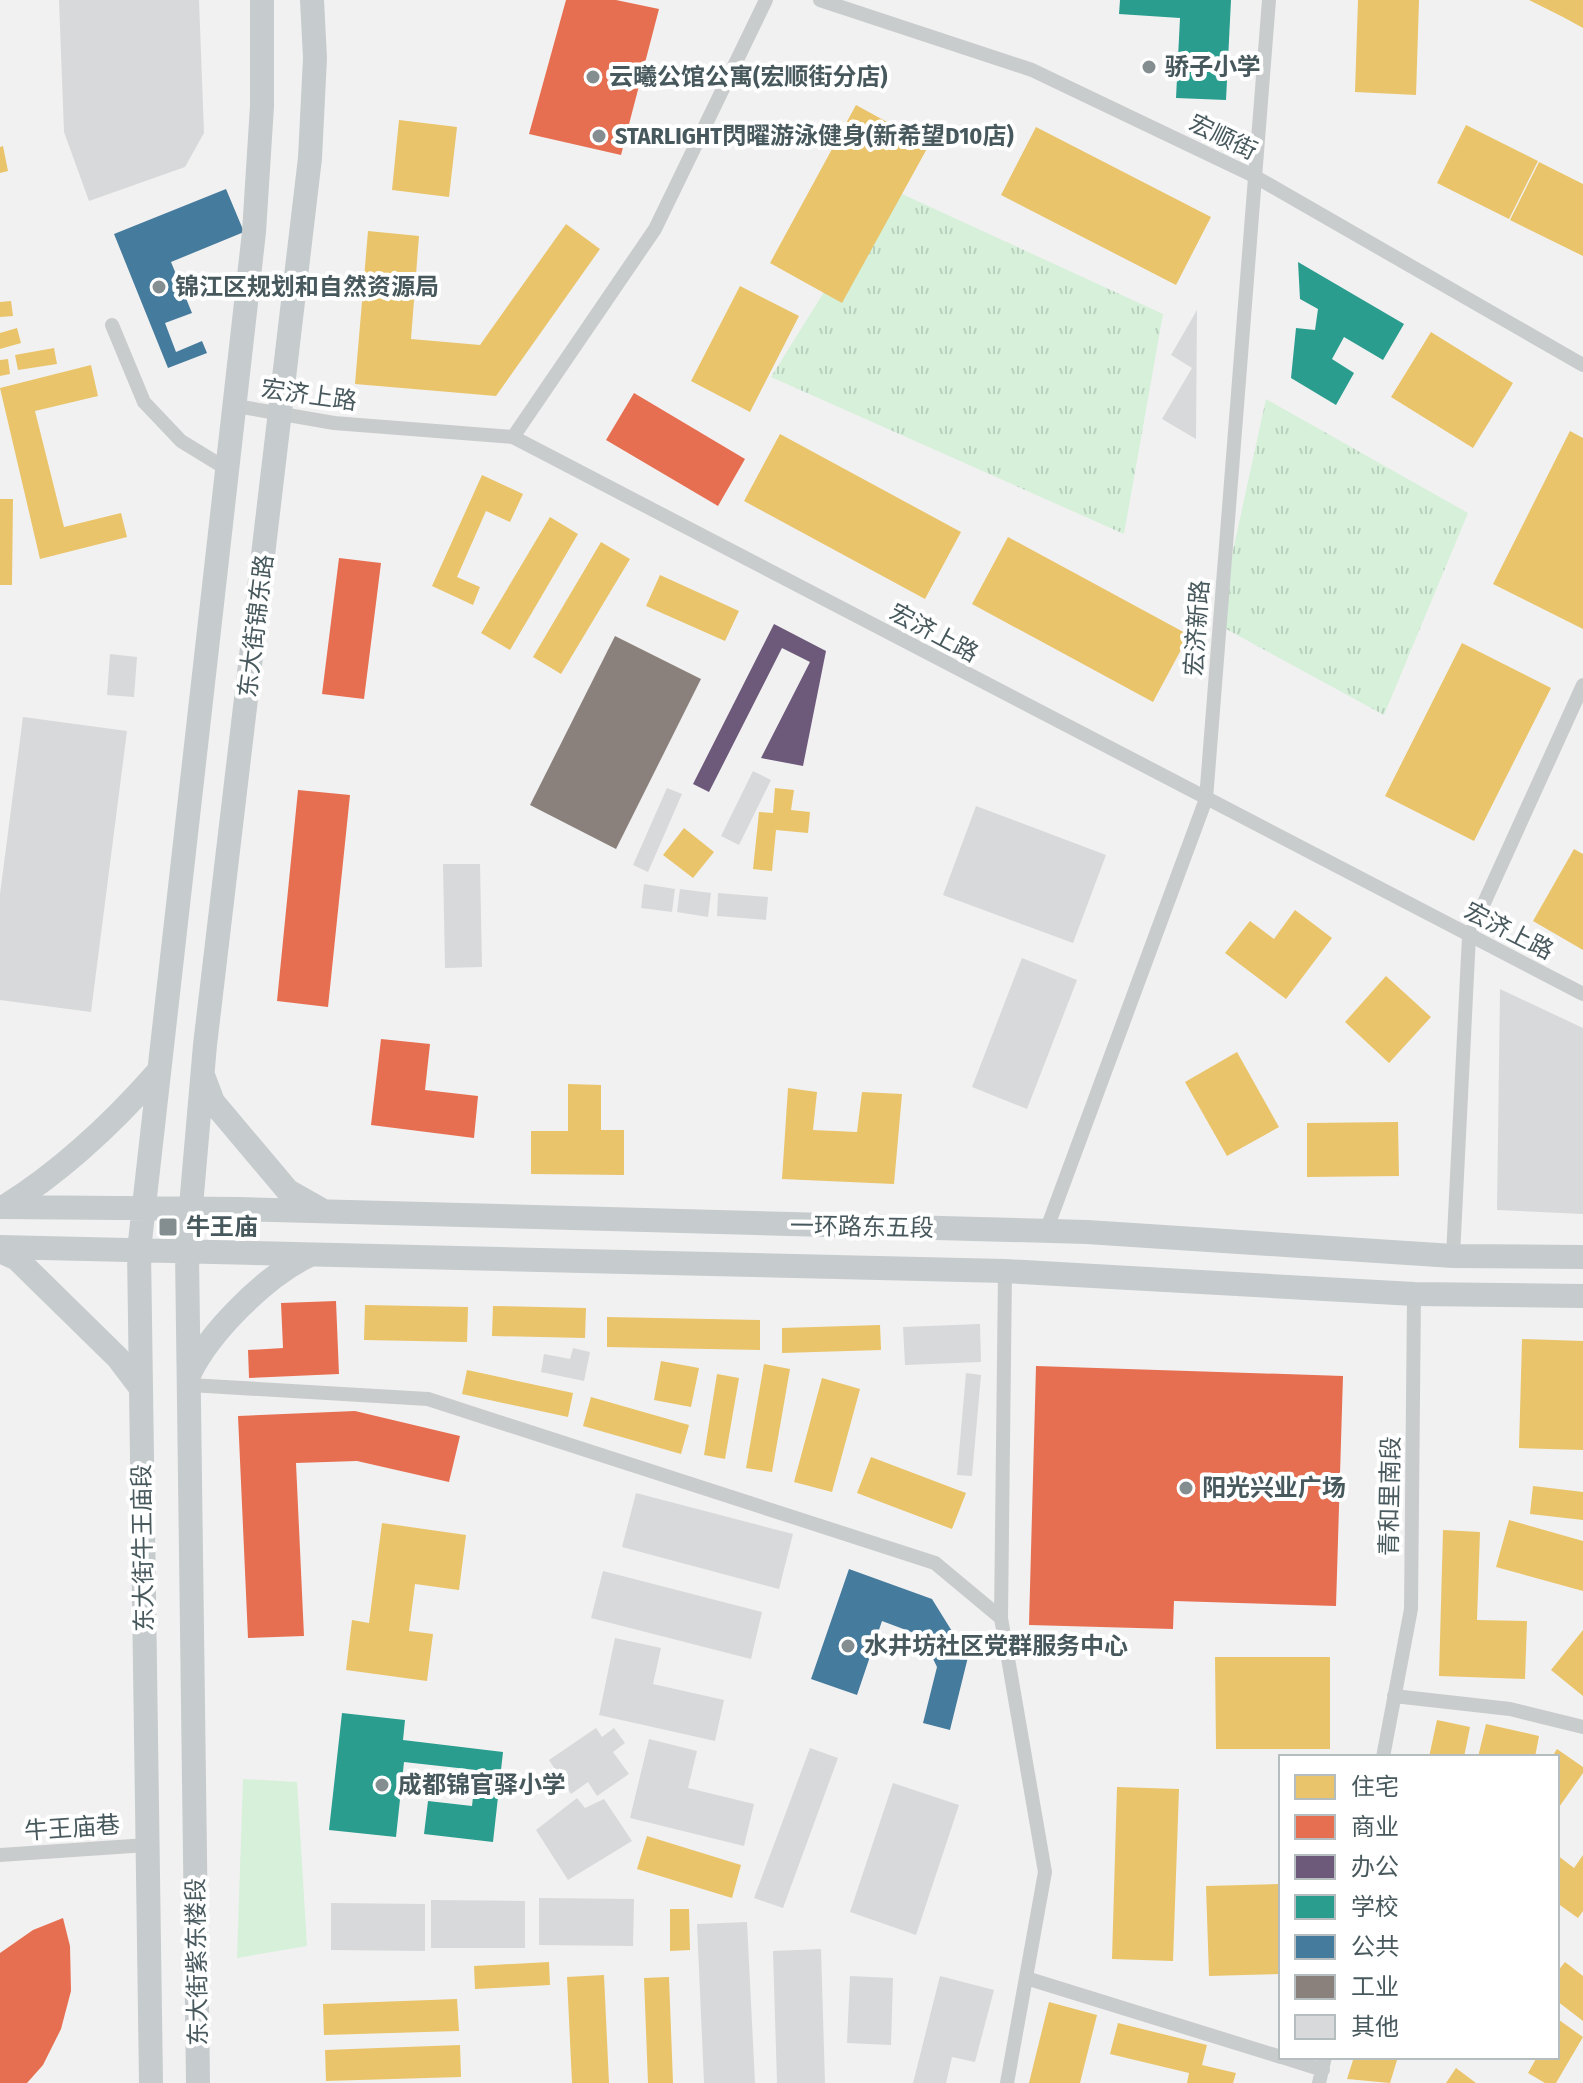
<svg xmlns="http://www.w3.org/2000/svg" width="1583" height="2083" viewBox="0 0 1583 2083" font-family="'Fira Sans Condensed','Noto Sans SC',sans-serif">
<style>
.grass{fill:url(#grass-tufts)}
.pitch{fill:#d6f0da}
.homes{fill:#e9c46a}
.shops{fill:#e76f51}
.offices{fill:#6d597a}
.schools{fill:#2a9d8f}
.public{fill:#457b9d}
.industry{fill:#8a817c}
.building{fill:#d8d9da}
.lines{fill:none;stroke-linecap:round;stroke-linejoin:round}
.minor{stroke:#c9cccd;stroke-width:14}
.primary{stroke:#c6cbcd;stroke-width:24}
.poi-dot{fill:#848e91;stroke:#fff;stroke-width:3}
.labels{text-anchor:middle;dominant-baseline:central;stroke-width:8;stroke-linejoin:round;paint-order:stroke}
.poi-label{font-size:24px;font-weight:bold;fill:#48595e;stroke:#fff;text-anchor:start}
.street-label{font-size:24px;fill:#48595e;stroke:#fff}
</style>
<defs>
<pattern id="grass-tufts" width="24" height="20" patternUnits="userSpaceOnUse" patternTransform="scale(2)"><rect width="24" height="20" fill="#d6f0da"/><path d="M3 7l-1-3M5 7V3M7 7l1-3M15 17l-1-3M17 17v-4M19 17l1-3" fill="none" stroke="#b9d0be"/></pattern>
</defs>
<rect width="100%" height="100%" fill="#f2f1f1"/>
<path class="grass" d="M889 188 1163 314 1124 534 771 377Z
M1266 399 1468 513 1384 715 1217 624Z"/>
<path class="pitch" d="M243 1779 297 1782 307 1946 237 1958Z"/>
<path class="homes" d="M1358 0H1419L1416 95 1355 92Z
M1529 0H1583V28L1563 17Z
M856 105 929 145 842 303 770 263Z
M399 120 457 127 449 197 392 190Z
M1466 125 1538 161 1509 219 1437 183Z
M1036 127 1211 217 1176 285 1001 195Z
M3 146 8 171 0 173V147Z
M1539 162 1583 184V256L1510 220Z
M566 224 600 249 496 396 355 384 368 231 419 236 411 339 480 345Z
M740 286 799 316 750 412 691 381Z
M11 301 13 316 0 317V302Z
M17 328 21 343 0 349V333Z
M1431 332 1513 383 1473 448 1391 397Z
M54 348 57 364 18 370 15 355Z
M8 359 10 374 0 376V360Z
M91 365 98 396 35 411 64 527 121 513 127 537 40 559 0 388Z
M1570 431 1583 438V629L1493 584Z
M780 434 961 532 925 599 744 501Z
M482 475 523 494 510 522 486 511 457 577 480 587 473 605 432 586Z
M0 499H13L12 585H0Z
M550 517 578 534 510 650 481 633Z
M1008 537 1189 635 1153 702 972 604Z
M601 542 630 559 561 674 533 657Z
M660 575 739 611 725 641 646 606Z
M1462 643 1551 688 1474 841 1385 796Z
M775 788 794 790 791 810 810 812 808 833 776 830 772 871 753 869 759 812 773 813Z
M684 828 714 852 693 878 663 855Z
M1574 849 1583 854V950L1533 921Z
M1295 910 1332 938 1286 999 1225 953 1250 921 1274 939Z
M1386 976 1431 1017 1389 1063 1345 1022Z
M1237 1052 1279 1127 1227 1156 1185 1082Z
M568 1084 601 1085V1130H624V1175L531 1174V1131H568Z
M788 1088 817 1092 813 1130 857 1132 862 1092 902 1094 894 1184 782 1179Z
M1398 1122 1399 1176 1307 1177V1123Z
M365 1305 468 1307 467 1342 364 1340Z
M493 1306 586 1308 585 1338 492 1336Z
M607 1317 760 1320V1350L607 1347Z
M880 1325 881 1350 782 1353V1328Z
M1522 1339 1583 1341V1450L1519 1448Z
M661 1361 699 1368 691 1407 654 1400Z
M764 1364 790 1369 772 1472 746 1468Z
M467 1370 573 1393 568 1417 462 1394Z
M717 1374 739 1378 725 1459 704 1455Z
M822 1378 860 1389 832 1492 794 1482Z
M591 1397 689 1425 681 1454 583 1426Z
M871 1457 966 1493 952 1529 857 1493Z
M1533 1486 1583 1492V1520L1530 1514Z
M1509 1520 1583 1541V1591L1496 1567Z
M382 1523 466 1535 459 1590 415 1584 409 1631 433 1634 427 1681 346 1670 352 1620 369 1623Z
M1443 1530 1480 1532 1477 1620 1527 1621 1525 1679 1439 1676Z
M1583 1630V1696L1551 1670Z
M1215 1657H1330V1749H1216Z
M1437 1720 1470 1727 1464 1757H1429Z
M1486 1724 1539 1736 1535 1757H1478Z
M1557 1749 1583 1767V1773L1557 1810V1757H1552Z
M1117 1787 1179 1789 1173 1961 1112 1959Z
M647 1836 741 1865 732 1898 637 1869Z
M1557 1855 1574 1868 1583 1855V1911L1578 1918 1557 1903Z
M1281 1884V1974L1209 1976 1206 1886Z
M670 1909H689L690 1950 670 1951Z
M549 1962 550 1985 475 1989 474 1966Z
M1565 1962 1583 1976V2021L1557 2001V1972Z
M604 1975 609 2083H572L567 1977Z
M669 1977 673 2083H648L644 1978Z
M457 1999 459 2031 324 2035 323 2004Z
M1049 2002 1097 2015 1080 2083H1029Z
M1559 2020 1583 2037 1556 2083H1545L1528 2073 1537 2057H1557Z
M1118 2023 1207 2045 1202 2065 1236 2073 1233 2083H1187L1189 2073 1110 2054Z
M460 2045 461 2077 326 2081 325 2050Z
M1354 2057H1398L1390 2083 1347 2079Z
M1456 2068 1476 2083H1446Z"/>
<path class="shops" d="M566 0H616L659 9 621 155 529 134Z
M634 393 745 459 718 506 606 440Z
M339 558 381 563 364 699 322 694Z
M298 790 350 795 328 1007 277 1001Z
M381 1039 430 1044 425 1090 478 1096 474 1138 371 1125Z
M336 1301 339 1374 249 1378 248 1350 283 1348 281 1303Z
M1036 1366 1343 1376 1336 1606 1174 1601 1173 1629 1029 1625Z
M355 1411 460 1436 449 1482 357 1461 296 1463 304 1636 248 1638 238 1416Z
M63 1918 70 1946 71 1991 61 2029 43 2065 27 2083H0V1953L33 1930Z"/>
<path class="offices" d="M774 624 826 651 803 766 761 758 810 662 782 648 709 792 693 784Z"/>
<path class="schools" d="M1120 0H1231L1226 100 1176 98 1180 18 1119 14Z
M1298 262 1404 324 1383 360 1344 337 1332 359 1354 373 1336 405 1291 378 1296 328 1315 330 1318 309 1300 299Z
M342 1713 405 1720 403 1740 503 1752 493 1842 424 1834 428 1801 472 1806 476 1770 404 1762 396 1837 329 1830Z"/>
<path class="public" d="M226 189 244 232 171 262 192 313 165 323 176 352 202 341 207 353 168 368 114 234Z
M849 1569 932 1599 968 1657 950 1730 923 1723 937 1667 922 1636 882 1621 857 1695 811 1679Z"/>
<path class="industry" d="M615 636 701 679 616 849 530 805Z"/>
<path class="building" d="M59 0H199L204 133 185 167 89 201 64 132Z
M1197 310 1196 439 1162 419 1192 368 1171 355Z
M110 654 137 657 134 697 107 695Z
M23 717 127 731 91 1012 0 1000V894Z
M753 771 771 780 739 845 721 836Z
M667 788 682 794 648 872 633 865Z
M976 806 1106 855 1073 943 943 895Z
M443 864H480L482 967 445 968Z
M644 884 675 889 672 912 641 908Z
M680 889 711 893 708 917 677 912Z
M718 893 768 897 766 920 717 916Z
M1022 958 1077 980 1027 1109 972 1087Z
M1500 989 1583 1028V1214L1497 1210Z
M980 1324 981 1362 905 1365 903 1327Z
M573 1348 590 1352 584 1381 541 1372 544 1354 570 1359Z
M966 1373 981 1375 972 1476 957 1475Z
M636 1493 793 1534 779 1589 622 1547Z
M603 1571 762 1612 751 1659 591 1618Z
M615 1638 661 1648 653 1684 724 1700 715 1741 599 1715Z
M596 1728 602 1737 614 1728 625 1743 613 1752 629 1774 597 1796 588 1782 571 1794 549 1760Z
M649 1739 697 1751 688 1788 754 1804 744 1846 630 1818Z
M810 1748 838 1758 783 1908 754 1898Z
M893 1783 959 1805 916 1935 850 1912Z
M577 1798 585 1808 604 1799 632 1841 568 1880 536 1830Z
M539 1898 634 1899 633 1946 539 1945Z
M431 1900 525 1901V1948H431Z
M331 1903 425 1904V1951L331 1950Z
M747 1922 755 2083H704L697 1924Z
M821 1949 825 2083H777L773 1951Z
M850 1976 893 1978 891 2045 847 2043Z
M940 1976 994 1990 975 2062 952 2057 946 2083H913Z"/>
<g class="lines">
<path class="minor" d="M820 0 1032 70 1254 176 1583 365
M112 325 144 402 181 441 230 471
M236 406 334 423 513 437 1583 994
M513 437 655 229 766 0
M1046 1231 1206 799 1269 0
M1453 1256 1469 936 1583 685
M1005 1271 1001 1618 1045 1872 1007 2083
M190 1385 428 1399 935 1563 1001 1618
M1394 1696 1510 1709 1583 1727
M1383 1757 1411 1609 1414 1294
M0 1855 147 1845
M1026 1978 1281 2057
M1282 2057 1323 2070
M1319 2083 1325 2057"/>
<path class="primary" d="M204 1078 213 1102 288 1191 320 1209
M0 1207 240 1209 1087 1232 1453 1256 1583 1257
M4 1207C62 1171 112 1124 157 1073
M0 1247 1005 1271 1414 1294 1583 1296
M0 1251 17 1259 118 1358 140 1387
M190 1373C210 1332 265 1277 306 1257
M151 2083 139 1250 254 232 262 106V0
M198 2083 187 1252 205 1045 310 158 315 58 312 0"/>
</g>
<g class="poi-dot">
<circle cx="1149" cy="67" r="8"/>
<circle cx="593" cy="77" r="8"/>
<circle cx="599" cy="136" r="8"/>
<circle cx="159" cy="287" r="8"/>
<rect x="158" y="1217" width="20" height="20" rx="4"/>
<circle cx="1186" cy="1488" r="8"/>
<circle cx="848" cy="1646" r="8"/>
<circle cx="382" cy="1785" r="8"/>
</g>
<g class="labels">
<g class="poi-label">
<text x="1165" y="67">骄子小学</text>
<text x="609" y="77">云曦公馆公寓(宏顺街分店)</text>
<text x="615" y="136">STARLIGHT閃曜游泳健身(新希望D10店)</text>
<text x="175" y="287">锦江区规划和自然资源局</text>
<text x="186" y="1227">牛王庙</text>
<text x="1202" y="1488">阳光兴业广场</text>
<text x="864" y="1646">水井坊社区党群服务中心</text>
<text x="398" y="1785">成都锦官驿小学</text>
</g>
<g class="street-label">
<text transform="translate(1223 137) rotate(26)">宏顺街</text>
<text transform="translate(309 395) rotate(8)">宏济上路</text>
<text transform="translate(256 626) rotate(-83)">东大街锦东路</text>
<text transform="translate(1197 628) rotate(-86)">宏济新路</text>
<text transform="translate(934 633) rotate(28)">宏济上路</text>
<text transform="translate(1509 931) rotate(27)">宏济上路</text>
<text transform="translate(862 1227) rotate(1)">一环路东五段</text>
<text transform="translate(1390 1496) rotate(-89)">青和里南段</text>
<text transform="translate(143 1548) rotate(-91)">东大街牛王庙段</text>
<text transform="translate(72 1828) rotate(-4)">牛王庙巷</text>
<text transform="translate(197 1962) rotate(-91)">东大街紫东楼段</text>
</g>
</g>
<rect x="1279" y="1755" width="280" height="304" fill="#ffffff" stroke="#b6bdbf" stroke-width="2"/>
<rect x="1295" y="1775" width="40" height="24" fill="#e9c46a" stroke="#b6bdbf" stroke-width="2"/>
<text x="1351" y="1795" font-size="24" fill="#48595e">住宅</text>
<rect x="1295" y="1815" width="40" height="24" fill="#e76f51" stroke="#b6bdbf" stroke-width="2"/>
<text x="1351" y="1835" font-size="24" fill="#48595e">商业</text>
<rect x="1295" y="1855" width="40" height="24" fill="#6d597a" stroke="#b6bdbf" stroke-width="2"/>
<text x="1351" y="1875" font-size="24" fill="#48595e">办公</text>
<rect x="1295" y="1895" width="40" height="24" fill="#2a9d8f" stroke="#b6bdbf" stroke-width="2"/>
<text x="1351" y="1915" font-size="24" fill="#48595e">学校</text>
<rect x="1295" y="1935" width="40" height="24" fill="#457b9d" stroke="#b6bdbf" stroke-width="2"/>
<text x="1351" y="1955" font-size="24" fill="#48595e">公共</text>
<rect x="1295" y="1975" width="40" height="24" fill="#8a817c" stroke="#b6bdbf" stroke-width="2"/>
<text x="1351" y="1995" font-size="24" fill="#48595e">工业</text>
<rect x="1295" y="2015" width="40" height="24" fill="#d8d9da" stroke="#b6bdbf" stroke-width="2"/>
<text x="1351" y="2035" font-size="24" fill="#48595e">其他</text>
</svg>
